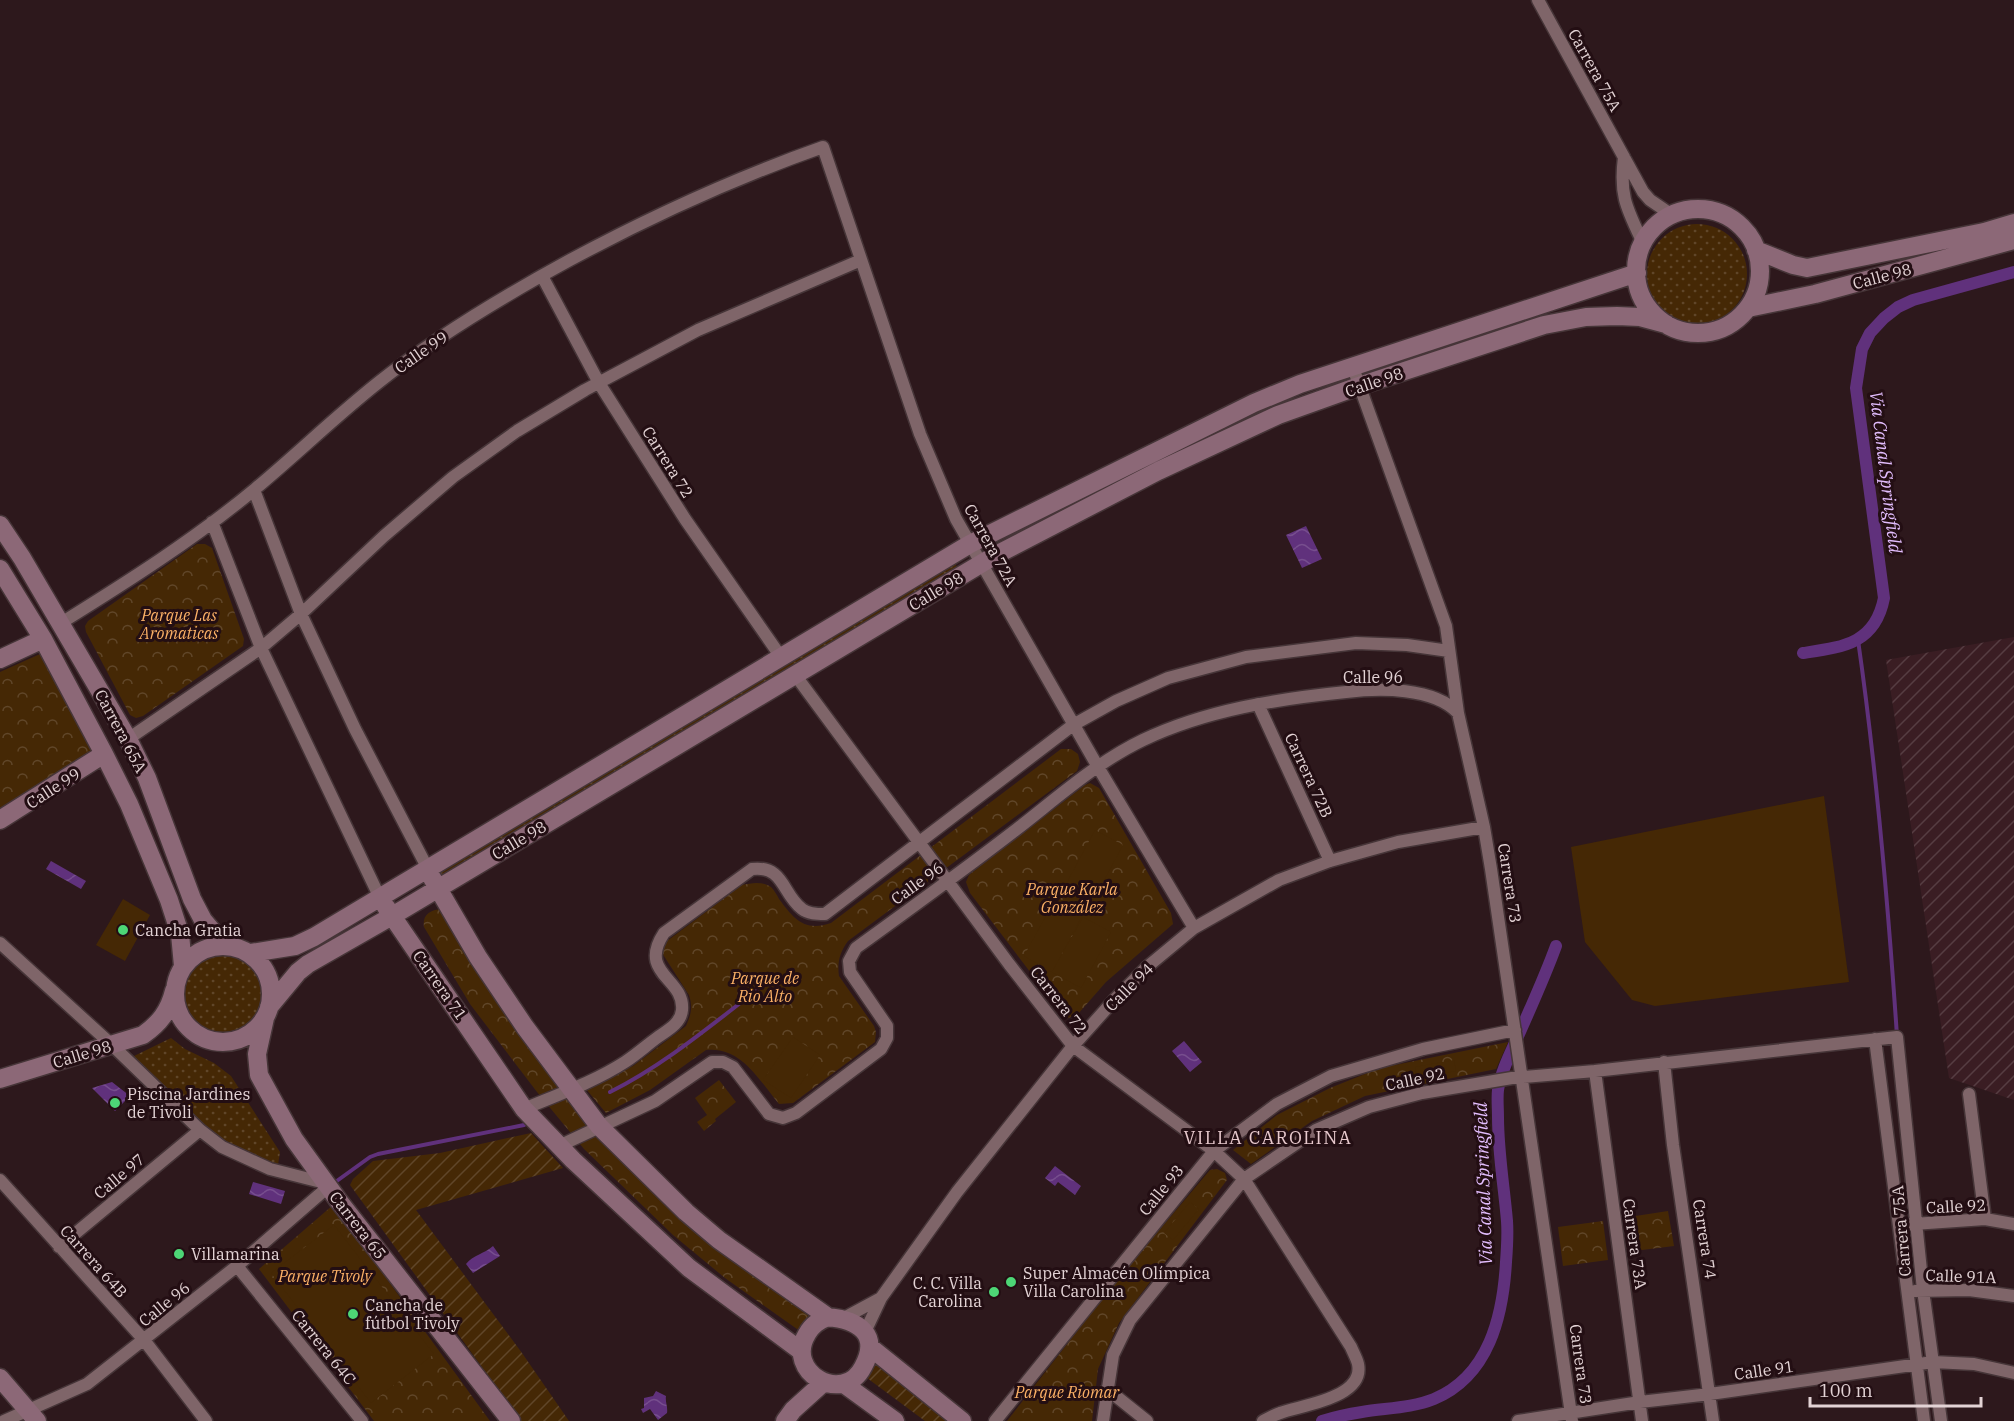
<svg xmlns="http://www.w3.org/2000/svg" width="2014" height="1421" viewBox="0 0 2014 1421" font-family="'IBM Plex Serif',serif">
<style>
.industrial{fill:url(#industrial-furrows)}
.grass{fill:url(#grass-dots)}
.park{fill:url(#park-crowns)}
.garden{fill:url(#garden-furrows)}
.pitch{fill:#452805}
.water{fill:url(#water-waves)}
.lines{fill:none;stroke-linecap:round;stroke-linejoin:round}
.stream{stroke:#60317c;stroke-width:4}
.canal{stroke:#60317c;stroke-width:12}
.street-casing{stroke:#463538;stroke-width:15}
.secondary-casing{stroke:#463538;stroke-width:21}
.street{stroke:#7f6569;stroke-width:12}
.secondary{stroke:#8c6877;stroke-width:18}
.poi-dot{fill:#4dd676;stroke:#230e13;stroke-width:2}
.labels{text-anchor:middle;dominant-baseline:central;stroke-width:6;stroke-linejoin:round;paint-order:stroke}
.street-label{font-size:16px;fill:#e3d3d5;stroke:#230e13}
.park-label{font-size:16px;font-style:italic;fill:#fbb066;stroke:#230e13}
.poi-label{font-size:16px;fill:#e3d3d5;stroke:#230e13;text-anchor:start}
.water-label{font-size:18px;font-style:italic;fill:#e2bdfd;stroke:#230e13}
.neighbourhood-label{font-size:18px;letter-spacing:1.5px;fill:#e7c9cd;stroke:#230e13}
</style>
<defs>
<pattern id="industrial-furrows" width="10" height="10" patternUnits="userSpaceOnUse" patternTransform="scale(1.5)"><rect width="10" height="10" fill="#3a1d23"/><path d="M-1 1l2-2M0 10L10 0M9 11l2-2" fill="none" stroke="#563d42"/></pattern>
<pattern id="grass-dots" width="8" height="8" patternUnits="userSpaceOnUse" patternTransform="scale(1.5)"><rect width="8" height="8" fill="#452805"/><path d="M2 2h.1M6 6h.1" fill="none" stroke="#604629" stroke-width="1.8" stroke-linecap="round"/></pattern>
<pattern id="park-crowns" width="20" height="18" patternUnits="userSpaceOnUse" patternTransform="scale(1.5)"><rect width="20" height="18" fill="#452805"/><path d="M2 6a3 3 0 1 1 6 0M12 15a3 3 0 1 1 6 0" fill="none" stroke="#604629"/></pattern>
<pattern id="garden-furrows" width="10" height="10" patternUnits="userSpaceOnUse" patternTransform="scale(1.5)"><rect width="10" height="10" fill="#452805"/><path d="M-1 1l2-2M0 10L10 0M9 11l2-2" fill="none" stroke="#604629"/></pattern>
<pattern id="water-waves" width="16" height="10" patternUnits="userSpaceOnUse" patternTransform="scale(1.5)"><rect width="16" height="10" fill="#60317c"/><path d="M0 5q4-4 8 0t8 0" fill="none" stroke="#774e8e"/></pattern>
</defs>
<rect width="100%" height="100%" fill="#2d181c"/>
<path class="industrial" d="M2014 637V1100L1949 1078 1886 660Z"/>
<path class="grass" d="M1647 274a50 50 0 1 1 100 0a50 50 0 1 1-100 0Z
M954 561 957 567 789 672 439 881 434 872Z
M182 994a41 41 0 1 1 82 0a41 41 0 1 1-82 0Z
M171 1038 185 1049 214 1063 231 1076 280 1152 278 1165C258 1156 237 1149 219 1137 187 1116 159 1083 132 1057Z"/>
<path class="park" d="M197 544H205L212 548 244 639 243 646 143 716 136 718 130 715 86 632 85 626 88 621Z
M40 654 94 749 0 808V672Z
M1061 749H1071L1078 754 1080 762 1077 771 848 941C840 952 837 962 839 976L874 1026 876 1032 875 1042 793 1103 779 1104C759 1080 741 1046 706 1050L650 1090 606 1113 586 1089 633 1066 686 1026C691 1015 693 1007 689 995L662 953 663 944 742 885C751 883 763 881 771 887 774 890 777 895 779 899 794 919 804 932 831 923Z
M1090 783 1099 788 1171 913 1173 924 1106 982 1078 1014 1066 1019 970 893 966 882 969 875 1085 785Z
M441 909 607 1136 811 1313 810 1320 802 1329H797L725 1278 673 1235 584 1149 537 1092 470 1004 424 927C422 915 430 910 441 909Z
M1508 1042 1496 1069 1365 1096 1312 1121 1251 1164 1233 1150 1277 1115 1330 1088 1380 1068Z
M719 1080 736 1102 715 1119 716 1121 704 1131 697 1122 707 1115 695 1098Z
M1217 1169 1225 1173 1227 1180 1119 1323 1098 1369 1092 1421H1007L1118 1279 1210 1170Z
M333 1205 490 1421H374L259 1269Z
M1668 1211 1674 1246 1634 1251 1629 1217Z
M1603 1221 1608 1260 1563 1266 1558 1227Z"/>
<path class="garden" d="M531 1133 563 1168 416 1210 522 1353 569 1421H521L350 1185 353 1179 373 1161 440 1153Z
M878 1357 957 1421H925L867 1378Z"/>
<path class="pitch" d="M1824 796 1849 982 1655 1006 1632 1000 1585 942 1571 847Z
M1095 830 1123 845 1093 901 1065 886Z
M123 899 150 915 125 961 96 945Z
M1054 901 1082 916 1052 972 1024 956Z
M1083 917 1111 932 1081 988 1052 972Z
M793 1037 820 1055 791 1098 763 1080Z
M1454 1060 1456 1071 1417 1078 1415 1067Z
M1190 1202 1199 1209 1173 1240 1164 1233Z
M334 1225 434 1354 371 1403 271 1273Z"/>
<path class="water" d="M1306 526 1322 559 1302 568 1286 535Z
M51 861 86 881 81 889 46 869Z
M1184 1041 1202 1062 1190 1072 1172 1051Z
M112 1082 130 1096 115 1111 92 1088Z
M1055 1166 1081 1186 1075 1195 1058 1182 1055 1186 1045 1178Z
M253 1182 285 1191 281 1204 249 1194Z
M493 1246 500 1256 473 1273 466 1264C473 1255 484 1254 493 1246Z
M656 1391 666 1396C665 1402 668 1407 667 1413L658 1420 650 1409 643 1413 641 1409 644 1408V1398L653 1396Z"/>
<g class="lines">
<path class="stream" d="M1858 640C1877 772 1888 903 1897 1036
M610 1092C664 1065 710 1026 757 990
M334 1183 370 1157 378 1154 524 1125"/>
<path class="canal" d="M1803 653C1843 647 1875 644 1884 598L1856 388 1862 349 1870 333 1884 318 1898 307 1913 300 2014 272
M1322 1421C1335 1417 1349 1414 1362 1412 1386 1408 1412 1408 1434 1399 1489 1376 1503 1316 1506 1262 1507 1249 1508 1235 1507 1221 1504 1186 1498 1152 1498 1117 1498 1108 1497 1098 1498 1090 1501 1071 1511 1052 1519 1034 1532 1005 1545 976 1556 946"/>
<g class="street-casing">
<path id="street" d="M1538 0 1643 192 1650 200 1672 215
M1624 157C1619 196 1627 209 1643 243
M542 276 599 383 685 519 781 657
M1352 365 1446 626 1458 713 1484 827 1491 869 1572 1421
M254 490 301 614 355 729 428 869
M212 522 261 648 380 898
M61 623C127 582 195 539 255 489 297 454 336 416 379 382 438 335 504 296 570 260 652 216 735 178 823 147L920 434 956 519 1098 767 1194 928
M796 676 1009 964 1073 1046 1214 1151 1244 1179 1351 1347C1353 1352 1357 1359 1358 1364 1365 1398 1302 1405 1280 1413 1274 1415 1269 1418 1263 1421
M1258 704 1330 861
M128 739 261 648 301 614 384 536 453 477 517 431 585 390 698 330 861 260
M0 943 112 1045 200 1130 222 1147 270 1169 325 1183
M1875 1039 1924 1421
M1664 1062 1673 1145 1713 1421
M1595 1071 1642 1421
M1969 1094 1985 1219
M524 1109C557 1095 594 1082 625 1062 637 1054 647 1045 658 1037 668 1030 681 1023 682 1010 685 978 637 974 664 933L752 869C784 865 782 894 802 909 808 914 817 914 825 914L1073 725 1116 701 1168 678 1246 657 1356 643 1407 645 1449 651
M559 1146 655 1101 712 1062H723L733 1067 769 1114 783 1118 796 1113 881 1049 887 1038V1026L850 972 849 961 856 948C910 909 964 870 1017 829 1057 798 1097 762 1143 740 1206 710 1277 699 1346 692 1379 688 1434 687 1458 713
M0 1180 144 1340 206 1421
M1899 1225 1985 1219 2014 1224
M59 1247 200 1130
M237 1266 362 1421
M1915 1291 1969 1290 2014 1296
M842 1319 881 1298
M865 1332 881 1298 957 1192 1073 1046 1115 999 1147 967 1194 928 1279 880 1330 861 1398 842 1484 827
M1107 1389 1147 1421
M4 1421 87 1384 237 1266 328 1187
M995 1421 1214 1151 1277 1104 1331 1076 1423 1049 1515 1030
M1103 1421 1113 1355 1130 1320 1244 1179 1316 1130 1369 1107 1422 1093 1512 1078 1595 1071 1897 1037 1923 1290 1941 1421
M1518 1421 1640 1402 1710 1394 1933 1362 1974 1364 2014 1373"/>
</g>
<g class="secondary-casing">
<path id="secondary" d="M1636 271a62 62 0 1 1 124 0a62 62 0 1 1-124 0Z
M1756 250 1793 265 1807 268 1984 232 2014 223
M1748 308 1815 294 2014 240
M0 525 22 558 128 739 147 778 192 899 203 920 225 946
M0 569 43 639 104 754 129 804 169 900 180 934 183 966
M0 659 43 639
M0 820 104 754
M432 878 478 957 525 1027 599 1126 686 1212 719 1240 828 1317
M386 907 524 1109 573 1160 689 1268 801 1351
M175 994a48 48 0 1 1 96 0a48 48 0 1 1-96 0Z
M251 953 295 946 314 937 970 544 1254 403 1300 384 1637 273
M269 1007 298 972 308 964 392 916 994 556 1158 471 1278 415 1359 386 1544 325 1586 317 1617 316 1640 317 1666 324
M265 1018 257 1054 259 1075 294 1139 338 1200 511 1421
M0 1079 143 1035C160 1023 169 1011 174 991
M828 1317C858 1320 881 1334 863 1367 843 1406 784 1372 807 1334 812 1325 818 1321 828 1317Z
M870 1347 962 1421
M0 1378 37 1421
M844 1384 895 1421
M785 1421 793 1410 824 1382"/>
</g>
<use href="#street" class="street"/>
<use href="#secondary" class="secondary"/>
</g>
<g class="poi-dot">
<circle cx="123" cy="930" r="6"/>
<circle cx="115" cy="1103" r="6"/>
<circle cx="179" cy="1254" r="6"/>
<circle cx="1011" cy="1282" r="6"/>
<circle cx="994" cy="1292" r="6"/>
<circle cx="353" cy="1314" r="6"/>
</g>
<g class="labels">
<g class="street-label">
<text transform="translate(1595 70) rotate(61)">Carrera 75A</text>
<text transform="translate(1882 276) rotate(-15)">Calle 98</text>
<text transform="translate(421 352) rotate(-35)">Calle 99</text>
<text transform="translate(1374 382) rotate(-19)">Calle 98</text>
<text transform="translate(668 462) rotate(58)">Carrera 72</text>
<text transform="translate(991 545) rotate(61)">Carrera 72A</text>
<text transform="translate(936 591) rotate(-31)">Calle 98</text>
<text x="1373" y="677">Calle 96</text>
<text transform="translate(121 731) rotate(62)">Carrera 65A</text>
<text transform="translate(1309 775) rotate(65)">Carrera 72B</text>
<text transform="translate(53 788) rotate(-33)">Calle 99</text>
<text transform="translate(519 840) rotate(-31)">Calle 98</text>
<text transform="translate(917 883) rotate(-36)">Calle 96</text>
<text transform="translate(1510 883) rotate(81)">Carrera 73</text>
<text transform="translate(440 985) rotate(55)">Carrera 71</text>
<text transform="translate(1129 987) rotate(-45)">Calle 94</text>
<text transform="translate(1059 1000) rotate(52)">Carrera 72</text>
<text transform="translate(82 1054) rotate(-17)">Calle 98</text>
<text transform="translate(1415 1079) rotate(-12)">Calle 92</text>
<text transform="translate(119 1176) rotate(-40)">Calle 97</text>
<text transform="translate(1161 1190) rotate(-51)">Calle 93</text>
<text transform="translate(1956 1206) rotate(-3)">Calle 92</text>
<text transform="translate(358 1225) rotate(52)">Carrera 65</text>
<text transform="translate(1901 1231) rotate(-95)">Carrera 75A</text>
<text transform="translate(1705 1239) rotate(81)">Carrera 74</text>
<text transform="translate(1635 1244) rotate(82)">Carrera 73A</text>
<text transform="translate(94 1261) rotate(48)">Carrera 64B</text>
<text transform="translate(1961 1276) rotate(2)">Calle 91A</text>
<text transform="translate(164 1304) rotate(-39)">Calle 96</text>
<text transform="translate(324 1347) rotate(51)">Carrera 64C</text>
<text transform="translate(1581 1364) rotate(82)">Carrera 73</text>
<text transform="translate(1764 1370) rotate(-8)">Calle 91</text>
</g>
<g class="park-label">
<text x="179" y="615">Parque Las<tspan x="179" dy="18">Aromaticas</tspan></text>
<text x="1072" y="889">Parque Karla<tspan x="1072" dy="18">González</tspan></text>
<text x="765" y="978">Parque de<tspan x="765" dy="18">Rio Alto</tspan></text>
<text x="325" y="1276">Parque Tivoly</text>
<text x="1067" y="1392">Parque Riomar</text>
</g>
<g class="poi-label">
<text x="135" y="930">Cancha Gratia</text>
<text x="127" y="1094">Piscina Jardines<tspan x="127" dy="18">de Tivoli</tspan></text>
<text x="191" y="1254">Villamarina</text>
<text x="1023" y="1273">Super Almacén Olímpica<tspan x="1023" dy="18">Villa Carolina</tspan></text>
<text x="982" y="1283" text-anchor="end">C. C. Villa<tspan x="982" dy="18">Carolina</tspan></text>
<text x="365" y="1305">Cancha de<tspan x="365" dy="18">fútbol Tivoly</tspan></text>
</g>
<g class="water-label">
<text transform="translate(1886 472) rotate(83)">Via Canal Springfield</text>
<text transform="translate(1483 1184) rotate(-92)">Via Canal Springfield</text>
</g>
<g class="neighbourhood-label">
<text x="1268" y="1137">VILLA CAROLINA</text>
</g>
</g>
<path d="M1810 1397v9h171v-9" fill="none" stroke="#e3d3d5" stroke-width="3"/>
<text x="1819" y="1397" font-size="18" fill="#e3d3d5" stroke="#230e13" stroke-width="4.5" paint-order="stroke">100 m</text>
</svg>
